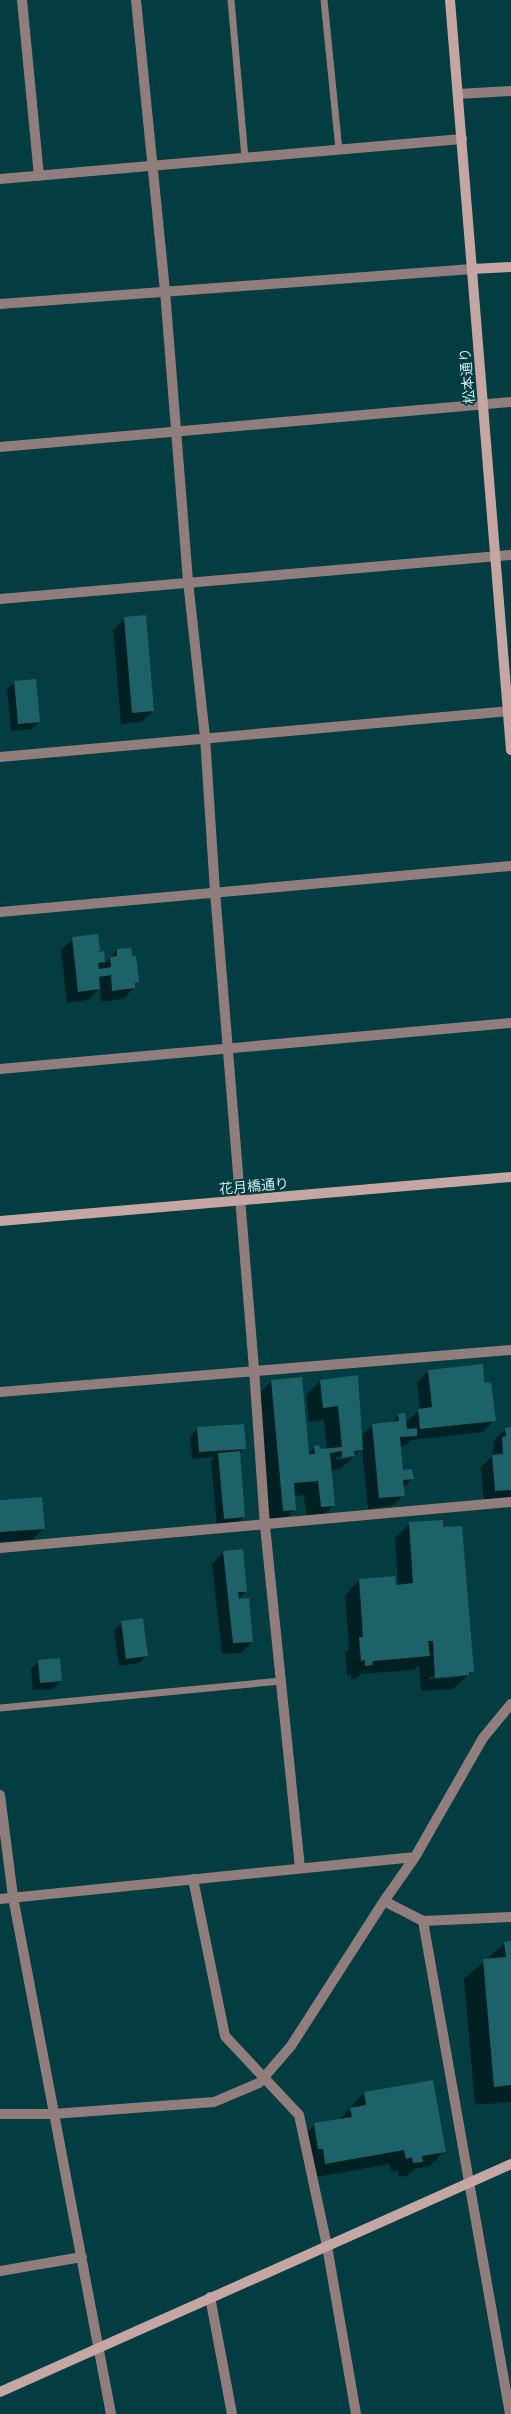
<svg xmlns="http://www.w3.org/2000/svg" width="511" height="2414" viewBox="0 0 511 2414" font-family="Roboto,'Noto Sans JP',sans-serif">
<style>
.shadow{fill:#0007;fill-rule:evenodd}
.building{fill:#1c6268}
.lines{fill:none;stroke-linecap:round;stroke-linejoin:round}
.lane{stroke:#917e7c;stroke-width:7}
.street{stroke:#917e7c;stroke-width:10}
.secondary{stroke:#c5a6a3;stroke-width:10}
.labels{text-anchor:middle;dominant-baseline:central;stroke-width:4;stroke-linejoin:round;paint-order:stroke}
.street-label{font-size:14px;fill:#cfe9eb;stroke:#033d42}
</style>
<rect width="100%" height="100%" fill="#033d42"/>
<path class="shadow" d="M125 618 153 711 141 722 121 724 113 630Z
M15 682 39 722 31 729 11 731 7 689Z
M73 939 95 953 103 952 104 964 117 950 138 982 134 988 123 999 101 1002 100 988 88 1000 67 1003 61 950Z
M428 1371 483 1383 494 1420 483 1432 411 1440 405 1446 400 1447 402 1471 412 1478 403 1488 404 1495 392 1506 368 1509 362 1449 339 1470 330 1471 333 1506 319 1520H307L304 1495 294 1496 295 1509 281 1524 269 1525 257 1395 272 1381 308 1454 315 1447 319 1451 327 1450 324 1420 309 1422 306 1395 320 1381 361 1436 372 1425 391 1423 399 1415 405 1423 420 1410 417 1382ZM349 1456V1458L336 1460V1457Z
M198 1428 244 1448 239 1454 244 1517 236 1524 217 1526 211 1462 215 1457 192 1459 190 1436Z
M511 1428V1499L484 1502 481 1467 492 1456 494 1440 506 1429Z
M0 1501 43 1529 32 1540 0 1542Z
M409 1524 472 1671 453 1689 421 1691 419 1665 414 1670 361 1674 356 1679H351V1674L347 1675 345 1653 349 1649 345 1595 359 1580 398 1586 395 1538ZM459 1675V1677L429 1679V1677Z
M223 1552 246 1591 237 1601 252 1642 241 1653 222 1654 212 1564Z
M122 1622 146 1656 139 1663 119 1666 114 1630Z
M39 1661 61 1681 53 1689 33 1690 31 1669Z
M511 1942V2102L475 2105 464 1979 505 1943Z
M364 2093 444 2151 430 2166 414 2169 407 2176 399 2177 398 2171 391 2172 390 2164 311 2178 308 2162 304 2163 300 2139 314 2125 339 2120Z"/>
<path class="building" d="M146 615 154 711 132 713 124 617Z
M36 679 40 722 18 724 14 681Z
M98 934 100 950 98 952 104 951 105 962 98 963 99 969 111 967 110 957 117 956V949L131 948 132 956H136L139 982 135 983V988L112 991 111 975 99 977 100 989 78 992 72 937Z
M483 1364 484 1382 491 1383 496 1421 420 1429 418 1409 432 1407 428 1370Z
M358 1375 363 1450 354 1451 355 1456 342 1458V1451L330 1453 335 1506 321 1507 318 1481 294 1483 296 1510 283 1511 271 1380 302 1377 309 1454H315L314 1446 319 1445 320 1449 342 1447 338 1406 323 1408 320 1380Z
M405 1413 407 1429 417 1428V1436L400 1437 403 1470 412 1469 414 1479 403 1480 405 1496 379 1498 372 1424 399 1421 398 1414Z
M244 1424 246 1449 199 1452 197 1427Z
M511 1427V1490L495 1491 492 1455 503 1454 502 1437 506 1436 505 1428Z
M240 1451 245 1517 224 1519 218 1453Z
M42 1497 45 1529 0 1532V1500Z
M443 1520V1527L462 1526 474 1672H469V1675L435 1678 433 1641H428L430 1656 373 1661 372 1665 365 1666V1660L361 1661 359 1637H363L359 1579 395 1576 396 1585 413 1583 409 1522Z
M243 1549 247 1592H238L239 1599 249 1598 253 1642 233 1643 223 1551Z
M143 1618 148 1656 126 1659 121 1621Z
M60 1658 62 1681 40 1683 38 1660Z
M511 1941V2085L494 2087 483 1959 506 1957 504 1942Z
M433 2080 446 2152 422 2156 423 2162 413 2163 412 2157 406 2159 404 2150 325 2164 323 2149H318L314 2123 352 2117 350 2108 366 2105 364 2092Z"/>
<g class="lines">
<path class="lane" d="M231 0 245 158
M324 0 339 150
M0 1708 281 1681"/>
<path class="street" d="M22 0 39 176
M136 0 165 291 188 581 205 737 215 892 254 1369 265 1526 300 1868
M458 94 511 91
M0 179 462 139
M0 304 472 269
M0 447 511 402
M0 599 511 555
M0 757 511 711
M0 912 511 866
M0 1069 511 1023
M0 1392 511 1350
M0 1548 511 1502
M0 1795 13 1897 111 2414
M193 1879 225 2036 299 2115 327 2246 356 2414
M0 1899 415 1857
M384 1901 423 1921 511 1917
M423 1921 510 2414
M0 2114H53L214 2102 259 2083 291 2046 384 1901 415 1857 483 1738 511 1704
M0 2271 82 2257
M210 2297 232 2414"/>
<path class="secondary" d="M450 0 511 750
M472 269 511 267
M0 1221 511 1177
M0 2392 511 2164"/>
</g>
<g class="labels">
<g class="street-label">
<text transform="translate(467 376) rotate(-95)">松本通り</text>
<text transform="translate(254 1186) rotate(-5)">花月橋通り</text>
</g>
</g>
</svg>
